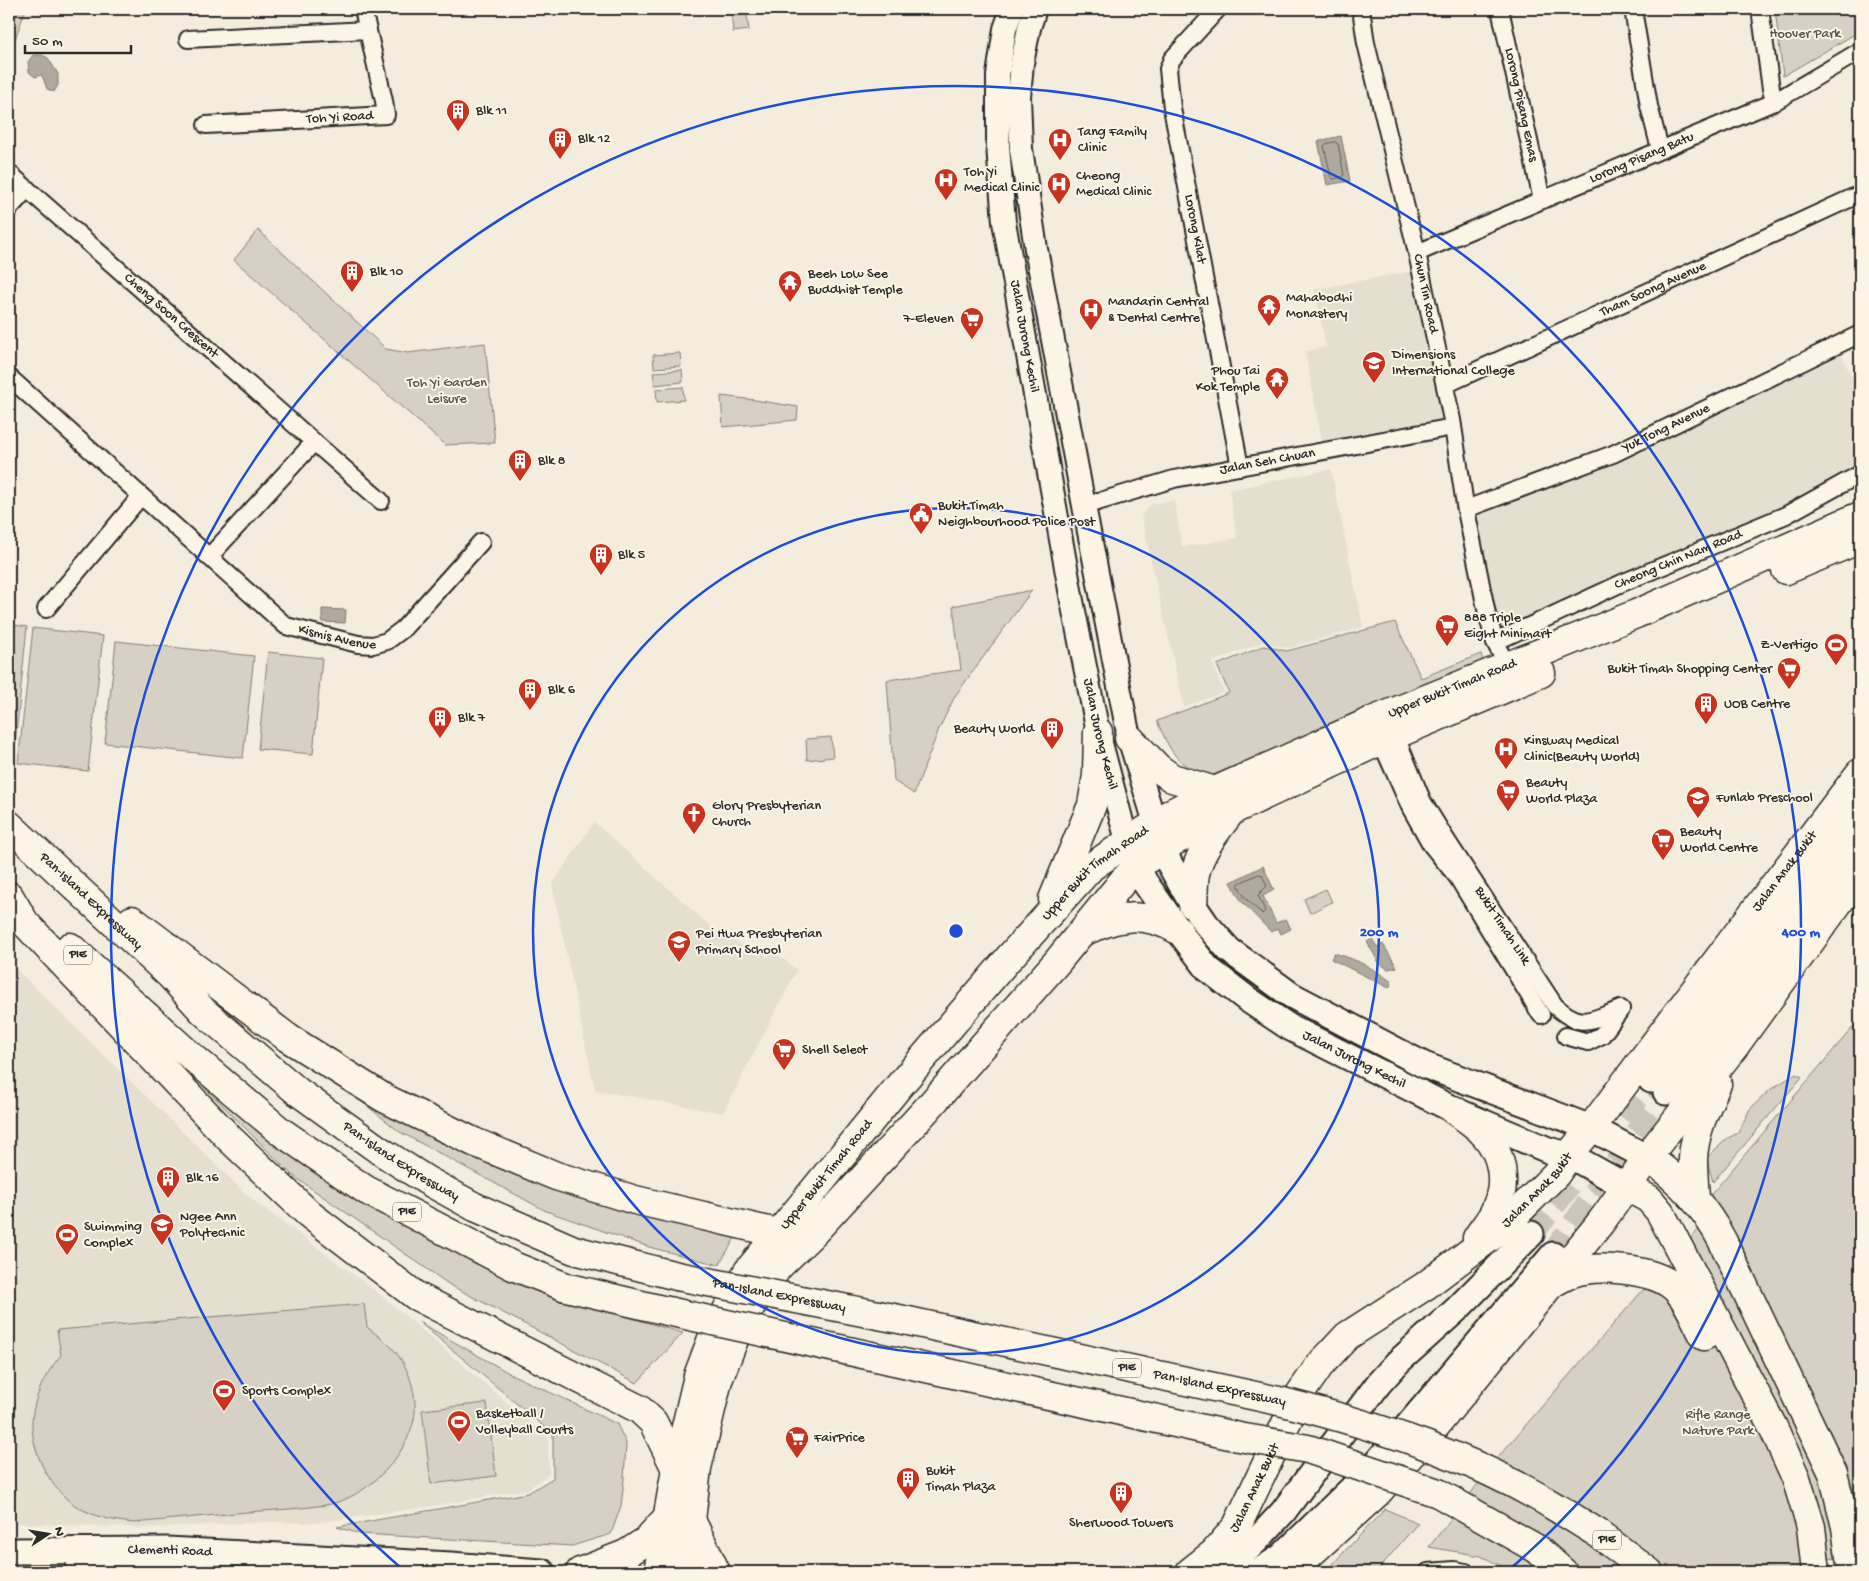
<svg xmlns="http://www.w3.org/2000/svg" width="1869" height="1581" viewBox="0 0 1869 1581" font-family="'Gochi Hand',sans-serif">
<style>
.built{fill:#e5dfd0}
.green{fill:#d6d1c4;stroke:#807e78}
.water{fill:#afaaa0;stroke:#7a7771}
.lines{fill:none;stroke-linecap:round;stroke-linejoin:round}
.shore{stroke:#605e5a;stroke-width:1}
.primary-tunnel{stroke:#ccc6ba;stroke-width:25;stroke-dasharray:25 12;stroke-linecap:butt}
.street-casing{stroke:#2b2b2b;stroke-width:20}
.secondary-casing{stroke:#2b2b2b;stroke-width:26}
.primary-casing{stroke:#2b2b2b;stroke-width:29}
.highway-casing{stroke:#2b2b2b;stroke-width:31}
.street{stroke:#fcf5e5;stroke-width:16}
.secondary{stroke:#fcf5e5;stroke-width:22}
.primary{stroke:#fcf5e5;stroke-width:25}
.highway{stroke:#fcf5e5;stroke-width:28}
.highway-bridge-casing{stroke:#2b2b2b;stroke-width:31;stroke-linecap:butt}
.highway-bridge{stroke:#fcf5e5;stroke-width:28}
.ring{fill:none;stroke:#1d4ed8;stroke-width:2.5}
.labels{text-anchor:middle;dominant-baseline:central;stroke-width:4;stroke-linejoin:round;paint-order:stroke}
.shield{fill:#fcf5e5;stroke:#6a6863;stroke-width:1}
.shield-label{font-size:12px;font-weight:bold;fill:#2b2b2b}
.park-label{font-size:14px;fill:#565451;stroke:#fcf5e5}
.street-label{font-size:14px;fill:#2b2b2b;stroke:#fcf5e5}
.poi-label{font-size:14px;fill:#2b2b2b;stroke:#fcf5e5;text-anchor:start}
.centre{fill:#1d4ed8;stroke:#fcf5e5;stroke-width:2.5}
.ring-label{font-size:15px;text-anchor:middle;font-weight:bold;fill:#1d4ed8;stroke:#fcf5e5;stroke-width:4;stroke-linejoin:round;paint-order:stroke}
</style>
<rect width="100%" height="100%" fill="#f4edde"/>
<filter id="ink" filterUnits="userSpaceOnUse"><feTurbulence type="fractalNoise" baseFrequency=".02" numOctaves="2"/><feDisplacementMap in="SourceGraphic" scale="10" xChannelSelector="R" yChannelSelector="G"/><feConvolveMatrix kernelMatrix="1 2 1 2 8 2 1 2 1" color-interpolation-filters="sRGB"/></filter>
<g filter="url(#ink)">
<path class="built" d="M1414 271 1443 418 1322 441 1305 351 1326 347 1315 289Z
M1841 354 1860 393V469L1785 511 1502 632 1471 504Z
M1331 469 1363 627 1288 648 1263 642 1212 662 1224 692 1184 707 1141 516 1151 504 1174 500 1182 547 1237 538 1229 490Z
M594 822 717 932 768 957 772 950 797 970 723 1113 595 1090 552 885Z
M9 962 249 1197 381 1295 548 1438 549 1474 528 1489 427 1507 315 1523 272 1522 144 1528 9 1523Z"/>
<path class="green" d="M9 9H26L9 55Z
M731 9H746L749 30 733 32Z
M1775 9H1860V31L1783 76Z
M258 230 386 349 408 353 485 343 495 443 445 445 234 260Z
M680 353 681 366 654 368 653 355Z
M682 370 683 382 655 385 653 372Z
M683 387 684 400 657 402 656 389Z
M721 396 755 400 798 407 797 420 723 427Z
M1032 590 955 696 939 729 914 794 894 781 887 680 961 670 953 606Z
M1395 622 1421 678 1481 654 1484 664 1471 681 1205 778C1175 761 1171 753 1157 721L1229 693 1217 665 1264 646 1287 651Z
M9 624 27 627 11 784 9 782Z
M33 628 103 636 88 771 18 763Z
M116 641 254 656 243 758 105 743Z
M268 652 322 658 313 754 258 749Z
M831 737 833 757 807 760 806 739Z
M1326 889 1332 902 1310 913 1304 899Z
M1860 1019V1559L1802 1558 1803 1572H1514L1481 1556 1429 1547 1505 1449 1643 1290H1645L1716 1210 1708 1198Z
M300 1053 403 1118 738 1233 719 1265 649 1247 546 1211 400 1132Z
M1796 1074 1802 1077 1713 1182 1706 1158 1728 1138 1738 1133 1750 1109 1771 1089Z
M201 1084 552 1295 683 1333 637 1383 450 1285 292 1175Z
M364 1304 367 1327C378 1336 392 1345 400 1358 411 1374 418 1400 414 1419 406 1458 366 1498 326 1505 300 1509 273 1510 247 1512 209 1516 172 1519 134 1523 113 1521 94 1517 76 1506 51 1490 34 1456 32 1428 31 1416 35 1402 39 1391 44 1377 52 1367 61 1355L57 1330Z
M419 1322 509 1373 617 1424 626 1443 624 1480 621 1506 611 1534 572 1546 360 1534 337 1527 528 1493 553 1478V1434Z
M487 1403 496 1476 431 1484 422 1410Z
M1385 1509 1418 1523 1376 1572H1325Z"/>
<path class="water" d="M33 55H42L48 58 58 74V85L54 92 47 89 42 75 35 77 29 72 28 62Z
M1341 136 1350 181 1327 185 1318 141Z
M322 609 346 610 345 623 322 622Z
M1263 866 1274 890 1263 896 1276 923 1286 919 1291 929 1281 934 1278 929 1271 932 1241 901 1231 882Z
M1372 939 1377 947 1383 944 1397 967 1388 969 1379 963 1367 942Z
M1334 953C1356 959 1373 968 1392 982L1389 988 1331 959Z"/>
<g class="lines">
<path class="shore" d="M1335 142 1338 144 1344 175 1342 177 1333 179 1331 177 1324 146 1326 144Z
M1259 874 1262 875 1267 886 1258 895 1265 911 1262 914 1245 898 1238 885 1240 883Z"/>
<path class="primary-tunnel" d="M1531 1234 1651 1080
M1553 1255 1666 1092"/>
<g class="street-casing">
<g id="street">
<path id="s1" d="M1218 9 1172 59 1168 69 1172 108 1240 467"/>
<path id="s2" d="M1361 9 1366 43 1417 253 1452 420 1465 505 1487 614 1495 642 1507 666"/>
<path id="s3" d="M1500 9 1542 200"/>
<path d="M1633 9 1649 106 1660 149"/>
<path d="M1760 9 1771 89 1774 102"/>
<path d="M188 39 368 30"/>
<path id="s4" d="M206 125 386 115 384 101 363 9"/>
<path id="s5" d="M9 173 381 501"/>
<path d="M9 209 27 189"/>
<path id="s6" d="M1417 253 1774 102 1860 51"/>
<path id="s7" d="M9 377 286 626 358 644 373 645 387 641 403 629 481 542"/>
<path id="s8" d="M1445 385 1860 194"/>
<path id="s9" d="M1084 506 1174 479 1453 427"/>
<path id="s10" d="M1466 509 1613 454 1860 334"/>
<path d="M209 557 314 442"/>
<path d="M46 609 141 496"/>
<path id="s11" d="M1495 642 1622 583 1786 515 1860 474"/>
<path id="s12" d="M1392 727 1423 802 1447 841 1555 1006C1582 1030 1590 1020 1621 1009"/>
<path d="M1378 735 1410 807 1432 846 1458 878 1541 1015"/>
<path d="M1566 1036 1588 1042 1602 1035 1621 1009"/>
<path d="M1428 1572 1454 1570 1466 1572"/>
</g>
</g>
<g class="secondary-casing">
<g id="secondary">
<path id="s13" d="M1012 9 1005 29 998 75V146L1004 222 1072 601 1098 732 1127 841"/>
<path d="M1035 9 1029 28 1022 63 1019 97 1021 149 1036 249 1084 506 1129 738 1155 823"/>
</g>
</g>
<g class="primary-casing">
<g id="primary">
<path d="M1157 828 1169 863 1193 905 1206 924 1229 950 1291 995 1424 1065 1591 1128 1648 1158"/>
<path id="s14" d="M1131 849 1144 881 1178 930 1208 969 1247 999 1289 1027 1454 1110 1548 1150 1569 1155 1627 1187"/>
<path d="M1651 1080 1860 802"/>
<path d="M1666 1092 1860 842"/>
<path id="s15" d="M9 1551 167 1550 451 1565 542 1572"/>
<path d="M79 1566 194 1572"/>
<path d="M1223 1572 1255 1542 1283 1512 1379 1383 1398 1362 1457 1309 1531 1234"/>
<path d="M1258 1572 1281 1557 1366 1475 1553 1255"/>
</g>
</g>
<g class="highway-casing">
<g id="highway">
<path d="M1786 570 1860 539"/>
<path d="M1129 738 1158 768 1172 778 1215 791"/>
<path id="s16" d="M9 825 171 976 204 1012 297 1091 379 1150 426 1180 475 1207 574 1250 677 1276"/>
<path d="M9 896 25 923 230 1139 309 1214 416 1296 639 1409 653 1422 676 1469"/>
<path d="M1053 899 1092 805 1097 775 1098 732"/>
<path d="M1193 905C1194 895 1193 884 1195 874 1200 851 1216 831 1230 813"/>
<path d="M132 920 288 1038 384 1098 474 1142 556 1176 635 1200 777 1233"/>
<path d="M1082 932C1118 916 1142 910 1178 930"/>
<path d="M70 947 184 1050 280 1131 366 1190 513 1266 566 1287 663 1310"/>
<path d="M1454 1110C1465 1118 1477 1125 1485 1135 1503 1155 1507 1184 1496 1208 1492 1219 1483 1228 1477 1238"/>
<path d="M1648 1158C1681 1180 1705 1207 1723 1242L1833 1473 1846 1527 1852 1572"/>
<path d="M1627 1187 1649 1199 1660 1212 1773 1427 1796 1478 1811 1527 1816 1572"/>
<path d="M1695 1198C1694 1185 1693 1172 1693 1159 1694 1133 1706 1107 1717 1084"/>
<path d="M1551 1284C1558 1280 1565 1276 1572 1273 1598 1264 1653 1269 1674 1287 1688 1299 1695 1320 1704 1336"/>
<path d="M1562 1511 1599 1534 1649 1572"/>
<path d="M691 1520 716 1572"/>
<path d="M1537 1549 1563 1572"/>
<path d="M580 1572 626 1554 646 1541 667 1518"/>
<path id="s17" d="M658 1572 676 1469 698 1376 713 1336 748 1271 899 1086 1008 959 1091 867 1171 813 1215 791 1372 721 1636 614 1860 516"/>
<path d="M685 1572 697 1468 718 1380 733 1342 749 1309 778 1267 814 1232 927 1109 1057 962 1123 881 1137 867 1163 847 1233 810 1380 741 1541 673"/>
<path id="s18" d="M1190 1572 1214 1553 1237 1526 1300 1394 1320 1365 1347 1336 1425 1286 1501 1229 1556 1174 1569 1155 1591 1128 1750 917 1860 773"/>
<path d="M1290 1572 1377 1493 1434 1428 1601 1222 1658 1143 1734 1047 1860 873"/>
</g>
</g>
<use href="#street" class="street"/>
<use href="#secondary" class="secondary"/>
<use href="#primary" class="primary"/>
<use href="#highway" class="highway"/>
<g class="highway-bridge-casing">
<g id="highway-bridge">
<path id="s19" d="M677 1276 899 1319 1283 1402C1380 1427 1476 1457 1562 1511"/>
<path d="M663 1310 1239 1437 1308 1449 1438 1493 1537 1549"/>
</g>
</g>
<use href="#highway-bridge" class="highway-bridge"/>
</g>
</g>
<g class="ring">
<circle cx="956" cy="931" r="423"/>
<path d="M402 1569A845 845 0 1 1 1510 1569"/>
</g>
<defs>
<g id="building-pin" transform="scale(1.25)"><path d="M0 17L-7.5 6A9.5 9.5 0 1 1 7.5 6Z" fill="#c8321e" stroke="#fcf5e5"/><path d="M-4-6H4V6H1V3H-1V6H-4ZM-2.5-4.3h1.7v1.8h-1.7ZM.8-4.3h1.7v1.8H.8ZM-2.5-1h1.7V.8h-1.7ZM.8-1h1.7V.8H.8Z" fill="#fff"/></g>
<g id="hospital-pin" transform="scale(1.25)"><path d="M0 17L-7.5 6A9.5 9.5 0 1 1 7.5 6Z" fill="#c8321e" stroke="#fcf5e5"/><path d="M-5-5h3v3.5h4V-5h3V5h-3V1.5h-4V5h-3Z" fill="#fff"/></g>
<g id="temple-pin" transform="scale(1.25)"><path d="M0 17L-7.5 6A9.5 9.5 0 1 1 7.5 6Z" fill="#c8321e" stroke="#fcf5e5"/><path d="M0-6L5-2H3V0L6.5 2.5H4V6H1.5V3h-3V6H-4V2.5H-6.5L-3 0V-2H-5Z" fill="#fff"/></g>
<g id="supermarket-pin" transform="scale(1.25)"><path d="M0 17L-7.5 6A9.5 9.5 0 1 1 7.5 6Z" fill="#c8321e" stroke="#fcf5e5"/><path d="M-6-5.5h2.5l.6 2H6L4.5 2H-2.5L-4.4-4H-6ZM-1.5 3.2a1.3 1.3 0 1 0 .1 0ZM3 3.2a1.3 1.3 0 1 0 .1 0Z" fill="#fff"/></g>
<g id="university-pin" transform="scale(1.25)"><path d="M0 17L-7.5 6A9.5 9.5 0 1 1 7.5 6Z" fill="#c8321e" stroke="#fcf5e5"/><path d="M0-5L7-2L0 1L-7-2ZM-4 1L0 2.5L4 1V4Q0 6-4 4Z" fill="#fff"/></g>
<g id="civic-pin" transform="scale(1.25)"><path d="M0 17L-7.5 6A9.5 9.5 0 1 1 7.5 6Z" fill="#c8321e" stroke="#fcf5e5"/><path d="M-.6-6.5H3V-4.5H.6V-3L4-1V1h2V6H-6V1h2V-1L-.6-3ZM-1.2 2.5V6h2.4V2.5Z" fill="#fff"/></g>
<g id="stadium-pin" transform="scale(1.25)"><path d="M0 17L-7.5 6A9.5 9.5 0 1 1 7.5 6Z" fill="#c8321e" stroke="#fcf5e5"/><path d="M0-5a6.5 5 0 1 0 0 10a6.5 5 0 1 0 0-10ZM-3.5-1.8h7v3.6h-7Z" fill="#fff"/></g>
<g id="school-pin" transform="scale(1.25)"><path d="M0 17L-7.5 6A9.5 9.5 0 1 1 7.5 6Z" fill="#c8321e" stroke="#fcf5e5"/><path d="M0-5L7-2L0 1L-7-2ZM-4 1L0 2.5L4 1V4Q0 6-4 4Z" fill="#fff"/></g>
<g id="church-pin" transform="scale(1.25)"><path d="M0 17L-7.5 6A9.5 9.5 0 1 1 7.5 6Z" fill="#c8321e" stroke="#fcf5e5"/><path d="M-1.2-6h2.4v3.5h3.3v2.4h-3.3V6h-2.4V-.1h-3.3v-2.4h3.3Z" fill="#fff"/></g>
</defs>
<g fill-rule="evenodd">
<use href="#building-pin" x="458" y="111"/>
<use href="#building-pin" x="560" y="139"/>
<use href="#hospital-pin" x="1060" y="140"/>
<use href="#hospital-pin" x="946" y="180"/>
<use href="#hospital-pin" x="1059" y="184"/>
<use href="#building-pin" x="352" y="272"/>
<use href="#temple-pin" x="790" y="282"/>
<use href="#temple-pin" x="1269" y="306"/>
<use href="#hospital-pin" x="1091" y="310"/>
<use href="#supermarket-pin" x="972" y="319"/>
<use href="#university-pin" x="1374" y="363"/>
<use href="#temple-pin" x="1277" y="379"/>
<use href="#building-pin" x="520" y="461"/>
<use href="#civic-pin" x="921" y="514"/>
<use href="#building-pin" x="601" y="555"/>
<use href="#supermarket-pin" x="1447" y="626"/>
<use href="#stadium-pin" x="1836" y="645"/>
<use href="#supermarket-pin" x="1789" y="669"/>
<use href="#building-pin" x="530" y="690"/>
<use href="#building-pin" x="1706" y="704"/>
<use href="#building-pin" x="440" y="718"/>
<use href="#building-pin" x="1052" y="729"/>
<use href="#hospital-pin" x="1506" y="749"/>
<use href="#supermarket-pin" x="1508" y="791"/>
<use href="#school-pin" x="1698" y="798"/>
<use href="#church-pin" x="694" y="814"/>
<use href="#supermarket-pin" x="1663" y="840"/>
<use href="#school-pin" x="679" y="942"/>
<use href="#supermarket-pin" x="784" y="1050"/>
<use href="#building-pin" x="168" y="1178"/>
<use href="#university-pin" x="162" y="1225"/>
<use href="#stadium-pin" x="67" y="1235"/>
<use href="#stadium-pin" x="224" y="1391"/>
<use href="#stadium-pin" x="459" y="1422"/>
<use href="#supermarket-pin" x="797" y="1438"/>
<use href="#building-pin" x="908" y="1479"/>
<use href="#building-pin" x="1121" y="1493"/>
</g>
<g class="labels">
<g class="shield">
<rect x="64" y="945.5" width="28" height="19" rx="4"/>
<rect x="393" y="1202.5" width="28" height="19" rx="4"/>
<rect x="1113" y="1358.5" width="28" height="19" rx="4"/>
<rect x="1593" y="1530.5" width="28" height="19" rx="4"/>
</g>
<g class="shield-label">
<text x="78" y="955">PIE</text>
<text x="407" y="1212">PIE</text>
<text x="1127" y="1368">PIE</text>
<text x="1607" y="1540">PIE</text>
</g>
<g class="park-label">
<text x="1805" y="34">Hoover Park</text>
<text x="447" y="383">Toh Yi Garden<tspan x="447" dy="16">Leisure</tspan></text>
<text x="1718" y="1415">Rifle Range<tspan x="1718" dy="16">Nature Park</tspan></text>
</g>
<g class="street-label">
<text stroke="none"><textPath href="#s3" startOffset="98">Lorong Pisang Emas</textPath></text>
<text stroke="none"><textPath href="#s4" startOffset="134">Toh Yi Road</textPath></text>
<text stroke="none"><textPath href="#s6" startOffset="244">Lorong Pisang Batu</textPath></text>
<text stroke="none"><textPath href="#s1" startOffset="241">Lorong Kilat</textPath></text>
<text stroke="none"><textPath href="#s8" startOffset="229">Tham Soong Avenue</textPath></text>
<text stroke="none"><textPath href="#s2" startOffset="292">Chun Tin Road</textPath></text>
<text stroke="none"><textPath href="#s5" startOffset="216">Cheng Soon Crescent</textPath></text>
<text stroke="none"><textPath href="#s13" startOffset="331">Jalan Jurong Kechil</textPath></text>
<text stroke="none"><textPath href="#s10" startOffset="216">Yuk Tong Avenue</textPath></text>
<text stroke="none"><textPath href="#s9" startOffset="189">Jalan Seh Chuan</textPath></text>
<text stroke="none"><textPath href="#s11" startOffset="201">Cheong Chin Nam Road</textPath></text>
<text stroke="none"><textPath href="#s7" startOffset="425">Kismis Avenue</textPath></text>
<text stroke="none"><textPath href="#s17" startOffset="1251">Upper Bukit Timah Road</textPath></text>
<text stroke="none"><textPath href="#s13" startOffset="736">Jalan Jurong Kechil</textPath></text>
<text stroke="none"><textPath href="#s18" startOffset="932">Jalan Anak Bukit</textPath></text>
<text stroke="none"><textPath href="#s17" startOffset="846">Upper Bukit Timah Road</textPath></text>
<text stroke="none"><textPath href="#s16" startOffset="112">Pan-Island Expressway</textPath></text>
<text stroke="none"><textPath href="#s12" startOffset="228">Bukit Timah Link</textPath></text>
<text stroke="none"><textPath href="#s14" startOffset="316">Jalan Jurong Kechil</textPath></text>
<text stroke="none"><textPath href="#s16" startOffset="518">Pan-Island Expressway</textPath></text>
<text stroke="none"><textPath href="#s17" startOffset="441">Upper Bukit Timah Road</textPath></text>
<text stroke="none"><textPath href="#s18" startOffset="528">Jalan Anak Bukit</textPath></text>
<text stroke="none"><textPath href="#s19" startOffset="104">Pan-Island Expressway</textPath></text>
<text stroke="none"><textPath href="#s19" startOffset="554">Pan-Island Expressway</textPath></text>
<text stroke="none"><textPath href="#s18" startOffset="108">Jalan Anak Bukit</textPath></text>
<text stroke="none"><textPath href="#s15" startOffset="161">Clementi Road</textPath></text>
</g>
<g class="poi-label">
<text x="476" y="111">Blk 11</text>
<text x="1078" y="132">Tang Family<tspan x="1078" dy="16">Clinic</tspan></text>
<text x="578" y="139">Blk 12</text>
<text x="964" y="172">Toh Yi<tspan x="964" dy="16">Medical Clinic</tspan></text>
<text x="1076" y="176">Cheong<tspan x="1076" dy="16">Medical Clinic</tspan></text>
<text x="370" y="272">Blk 10</text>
<text x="808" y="274">Beeh Low See<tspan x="808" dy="16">Buddhist Temple</tspan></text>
<text x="1286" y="298">Mahabodhi<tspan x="1286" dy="16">Monastery</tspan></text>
<text x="1108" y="302">Mandarin Central<tspan x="1108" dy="16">&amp; Dental Centre</tspan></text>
<text x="954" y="319" text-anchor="end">7-Eleven</text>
<text x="1392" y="355">Dimensions<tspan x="1392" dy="16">International College</tspan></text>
<text x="1260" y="371" text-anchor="end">Phou Tai<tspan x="1260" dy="16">Kok Temple</tspan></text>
<text x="538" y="461">Blk 8</text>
<text x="938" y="506">Bukit Timah<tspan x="938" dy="16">Neighbourhood Police Post</tspan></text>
<text x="618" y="555">Blk 5</text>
<text x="1464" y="618">888 Triple<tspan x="1464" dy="16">Eight Minimart</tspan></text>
<text x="1818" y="645" text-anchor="end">Z-Vertigo</text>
<text x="1772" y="669" text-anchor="end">Bukit Timah Shopping Center</text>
<text x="548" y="690">Blk 6</text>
<text x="1724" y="704">UOB Centre</text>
<text x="458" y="718">Blk 7</text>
<text x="1034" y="729" text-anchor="end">Beauty World</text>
<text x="1524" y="741">Kinsway Medical<tspan x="1524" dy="16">Clinic(Beauty World)</tspan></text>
<text x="1526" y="783">Beauty<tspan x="1526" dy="16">World Plaza</tspan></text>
<text x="1716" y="798">Funlab Preschool</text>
<text x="712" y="806">Glory Presbyterian<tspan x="712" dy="16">Church</tspan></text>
<text x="1680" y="832">Beauty<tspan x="1680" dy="16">World Centre</tspan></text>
<text x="696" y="934">Pei Hwa Presbyterian<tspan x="696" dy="16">Primary School</tspan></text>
<text x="802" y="1050">Shell Select</text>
<text x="186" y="1178">Blk 16</text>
<text x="180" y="1217">Ngee Ann<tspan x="180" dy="16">Polytechnic</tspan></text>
<text x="84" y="1227">Swimming<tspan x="84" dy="16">Complex</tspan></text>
<text x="242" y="1391">Sports Complex</text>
<text x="476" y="1414">Basketball /<tspan x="476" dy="16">Volleyball Courts</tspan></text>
<text x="814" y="1438">FairPrice</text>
<text x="926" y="1471">Bukit<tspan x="926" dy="16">Timah Plaza</tspan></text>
<text x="1121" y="1523" text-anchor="middle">Sherwood Towers</text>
</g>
</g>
<circle cx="956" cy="931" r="8" class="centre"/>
<g class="ring-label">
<text x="1379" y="936">200 m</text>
<text x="1801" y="936">400 m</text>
</g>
<rect width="1869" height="1581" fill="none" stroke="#fcf5e5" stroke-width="30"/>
<rect x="15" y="15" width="1839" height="1551" fill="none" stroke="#2b2b2b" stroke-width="2" filter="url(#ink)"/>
<g transform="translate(48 1534) rotate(78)" stroke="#fcf5e5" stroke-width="4" paint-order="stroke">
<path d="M0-4L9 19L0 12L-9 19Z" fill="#2b2b2b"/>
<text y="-8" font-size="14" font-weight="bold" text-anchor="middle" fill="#2b2b2b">N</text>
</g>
<path d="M25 45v8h106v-8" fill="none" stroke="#2b2b2b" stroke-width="2.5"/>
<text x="32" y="45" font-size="15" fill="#2b2b2b" stroke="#fcf5e5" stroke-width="4" paint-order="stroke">50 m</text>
</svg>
